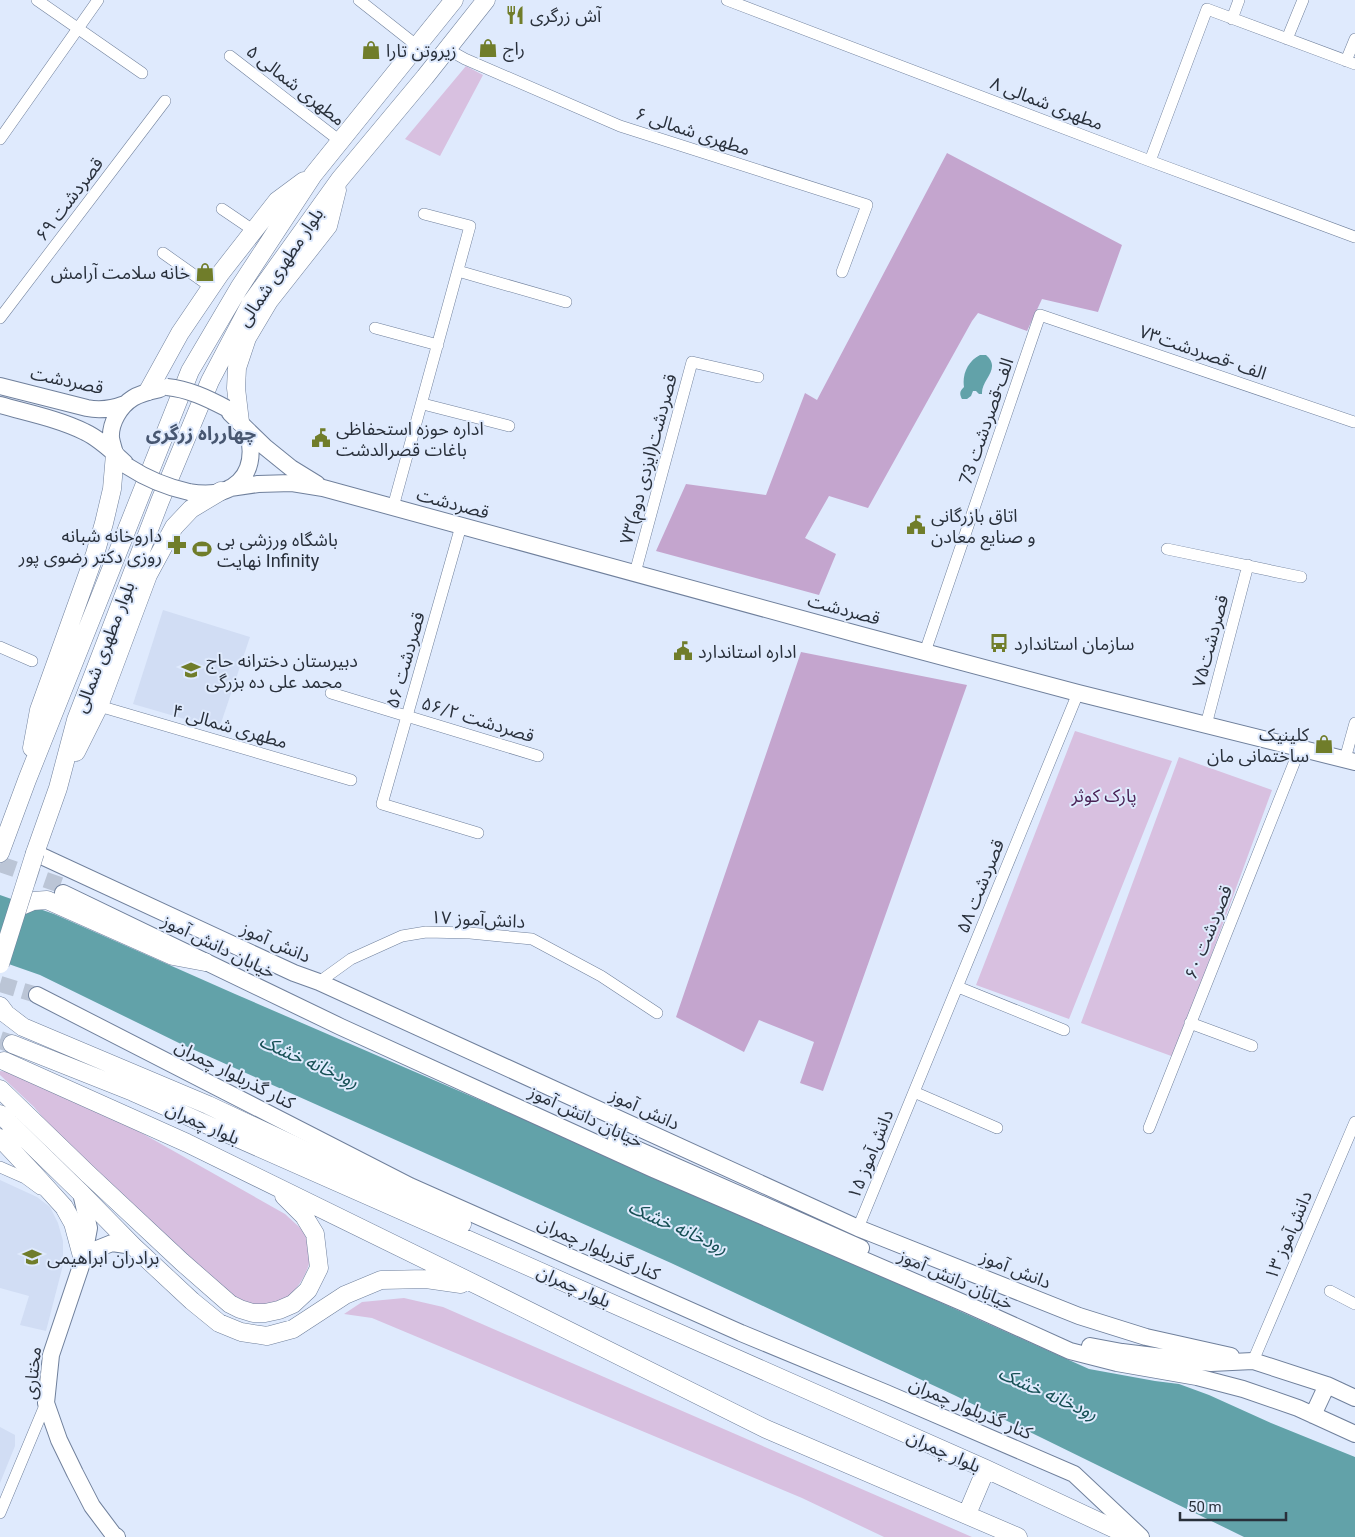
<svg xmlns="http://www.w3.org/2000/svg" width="1355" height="1537" viewBox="0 0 1355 1537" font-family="Roboto,'Noto Sans Arabic',sans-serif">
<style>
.built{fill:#d1ddf4}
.green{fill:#d8c0e0}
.forest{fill:#c4a5ce}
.water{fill:#62a2a9}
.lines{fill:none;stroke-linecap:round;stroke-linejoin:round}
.secondary-tunnel{stroke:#bbc5d6;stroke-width:16;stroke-dasharray:16 8;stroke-linecap:butt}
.primary-tunnel{stroke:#bbc5d6;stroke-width:18;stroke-dasharray:18 9;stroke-linecap:butt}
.street-casing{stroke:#70809c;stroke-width:12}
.secondary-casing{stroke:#70809c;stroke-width:18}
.primary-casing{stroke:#70809c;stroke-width:19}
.street{stroke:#fff;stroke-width:11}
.secondary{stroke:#fff;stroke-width:16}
.primary{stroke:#fff;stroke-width:18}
.secondary-bridge-casing{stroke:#70809c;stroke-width:18;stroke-linecap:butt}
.primary-bridge-casing{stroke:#70809c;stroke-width:19;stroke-linecap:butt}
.secondary-bridge{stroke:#fff;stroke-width:16}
.primary-bridge{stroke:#fff;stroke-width:18}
.labels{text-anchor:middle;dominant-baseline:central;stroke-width:4;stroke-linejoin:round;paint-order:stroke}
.poi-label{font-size:18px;fill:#29303b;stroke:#dfeafd;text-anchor:start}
.street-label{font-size:18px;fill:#29303b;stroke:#dfeafd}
.park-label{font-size:18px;fill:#492255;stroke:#dfeafd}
.neighbourhood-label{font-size:19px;font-weight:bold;fill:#485771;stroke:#dfeafd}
.water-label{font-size:19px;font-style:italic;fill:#164f54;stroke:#dfeafd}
</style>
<rect width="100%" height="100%" fill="#dfeafd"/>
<path class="built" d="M163 610 250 637 219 729 133 704Z
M0 1180 37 1197 50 1207 58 1223 63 1241V1265L46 1331 20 1325 29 1296 0 1288Z
M0 1427 15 1435V1446L0 1483Z"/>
<path class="green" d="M466 66 483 75 440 156 405 139Z
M1075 731 1172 761 1069 1019 976 985Z
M1179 757 1272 790 1174 1057 1081 1023Z
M0 1071 9 1072 131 1127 285 1214C290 1219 297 1224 302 1230 308 1238 311 1254 309 1264 305 1279 289 1303 272 1305 254 1307 240 1300 225 1291L96 1170 45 1120 34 1107 0 1075Z
M404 1298 443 1307 972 1537H884L802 1498 372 1318 344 1314 362 1302Z"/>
<path class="forest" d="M947 153 1122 245 1098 312 1042 299 1027 331 978 313 972 321 868 508 829 496 805 538 836 554 819 595 656 551 686 484 766 495 805 393 817 400Z
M801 652 967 685 823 1091 800 1083 814 1042 759 1020 744 1052 676 1017Z"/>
<path class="water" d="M980 355H986C1002 369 981 379 982 394H979L976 391H973L971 396 967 399H962C959 393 960 391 964 387 962 374 968 361 980 355Z
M0 895 54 914 235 994 757 1220 1089 1369 1155 1381 1179 1384 1209 1395 1271 1423 1355 1457V1537H1244L954 1395 671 1263 181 1044 40 975 0 961Z"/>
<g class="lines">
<path class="secondary-tunnel" d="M0 864 66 887
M0 984 37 995"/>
<path class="primary-tunnel" d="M0 1040 12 1044"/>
<g class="street-casing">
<path id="street" d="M37 0 142 73
M359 0 416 45
M727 0 1150 161 1355 237
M1232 19 1239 0
M1287 39 1303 0
M447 49 465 59 620 126 867 205 842 272
M230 56 340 141
M1346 61 1355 39
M0 139 98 0
M1150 161 1207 9 1355 64
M222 209 253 230
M163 253 211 287
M458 271 566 302
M0 318 165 101
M375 328 438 345
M423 404 509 426
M393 507 470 226 424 214
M461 526 382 804 478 833
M1167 549 1301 577
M635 573 692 362 758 377
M0 647 32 661
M925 652 1040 315 1354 422
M331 693 538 756
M99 706 351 780
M1206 725 1248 565
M1345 759 1355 723
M319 982 351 959 402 936 426 932 470 933 532 939 601 976 657 1013
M958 987 1064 1030
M1190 1023 1252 1046
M914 1092 997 1128
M1149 1128 1300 748
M0 1167 25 1178 40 1189
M858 1228 1078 693
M1330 1291 1355 1304
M1253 1361 1355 1122
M0 1513 46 1403"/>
</g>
<g class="secondary-casing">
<path id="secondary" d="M0 386 87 408C101 411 112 409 125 404
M0 405C28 413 59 419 85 432 100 439 113 452 125 463
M230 413 265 447 291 468 317 484
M115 454C114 449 112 444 111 438 110 423 120 406 133 398 141 393 151 391 160 389
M230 488 258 484 292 483 323 488 857 634 1078 693 1355 762
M189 492C233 500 259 476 248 432
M35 853 294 973 319 982 858 1228 1079 1316 1146 1337 1231 1356
M63 893 341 1027 653 1169 966 1304 1070 1351 1117 1363 1197 1377 1243 1389 1298 1408 1355 1434
M37 995 410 1186 741 1333 886 1393 1074 1474 1141 1537
M616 1140 861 1248
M81 1193 89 1228 83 1260 51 1355 46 1403 59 1440 75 1473 92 1506 113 1534 117 1537
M83 1260 97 1249 112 1243 133 1246
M1090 1346 1122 1352 1211 1363 1253 1361 1327 1385 1355 1398
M1313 1415 1327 1385"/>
</g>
<g class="primary-casing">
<path id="primary" d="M148 391 180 333 220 274 277 201 304 181
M240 422 236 388 237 368 247 338 269 301 328 226 337 190
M32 748 39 710 95 554 104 523 112 489 115 454
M76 752 99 706 148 575 174 527 191 509 221 491
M0 853 27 780 190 371 239 288 313 175 454 0
M35 853 58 788 76 720 160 501 210 381 251 303 340 179 425 77 486 0
M19 907 33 901 47 900 173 956 205 962
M0 1006 6 1014 23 1027 208 1105 462 1224
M12 1044 133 1092 498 1253 986 1469 1132 1537
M4 1061 187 1143 483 1288 766 1429 1018 1537
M0 1089 88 1174 182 1262 230 1304 240 1309 253 1313H265L279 1310 293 1304 308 1290 319 1268 315 1234 304 1216 284 1196
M0 1114 81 1193 133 1246 192 1301 219 1323 241 1332 267 1336 293 1329 345 1295 381 1280 426 1279 461 1284
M0 1138 34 1174 64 1207 73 1223 83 1260
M967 1514 986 1469"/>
</g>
<use href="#street" class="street"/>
<use href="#secondary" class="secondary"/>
<use href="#primary" class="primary"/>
<g class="secondary-bridge-casing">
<path id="secondary-bridge" d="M167 387C188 389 207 398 226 408
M127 466C147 479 166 487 189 492"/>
</g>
<g class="primary-bridge-casing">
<path id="primary-bridge" d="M0 964 35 853"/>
</g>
<use href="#secondary-bridge" class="secondary-bridge"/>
<use href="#primary-bridge" class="primary-bridge"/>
</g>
<defs>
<g id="restaurant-bare" transform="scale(1.5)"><path d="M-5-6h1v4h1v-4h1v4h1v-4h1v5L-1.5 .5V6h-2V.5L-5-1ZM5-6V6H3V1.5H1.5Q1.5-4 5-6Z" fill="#707d2a" stroke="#dfeafd" stroke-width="2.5" paint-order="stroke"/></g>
<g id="shop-bare" transform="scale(1.5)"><path d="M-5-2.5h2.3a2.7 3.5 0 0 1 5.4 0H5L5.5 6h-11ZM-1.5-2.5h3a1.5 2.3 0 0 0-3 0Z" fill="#707d2a" stroke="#dfeafd" stroke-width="2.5" paint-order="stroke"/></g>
<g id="civic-bare" transform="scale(1.5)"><path d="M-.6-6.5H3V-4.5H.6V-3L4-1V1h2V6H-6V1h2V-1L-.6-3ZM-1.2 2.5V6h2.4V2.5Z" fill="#707d2a" stroke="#dfeafd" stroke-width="2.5" paint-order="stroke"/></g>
<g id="pharmacy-bare" transform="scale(1.5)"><path d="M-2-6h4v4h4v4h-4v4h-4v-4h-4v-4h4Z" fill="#707d2a" stroke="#dfeafd" stroke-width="2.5" paint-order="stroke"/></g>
<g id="stadium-bare" transform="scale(1.5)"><path d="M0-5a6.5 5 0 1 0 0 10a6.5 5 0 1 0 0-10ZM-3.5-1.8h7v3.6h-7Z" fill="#707d2a" stroke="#dfeafd" stroke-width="2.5" paint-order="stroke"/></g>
<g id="bus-bare" transform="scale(1.5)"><path d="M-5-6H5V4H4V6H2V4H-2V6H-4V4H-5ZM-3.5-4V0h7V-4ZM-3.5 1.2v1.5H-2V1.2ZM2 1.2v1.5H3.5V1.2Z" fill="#707d2a" stroke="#dfeafd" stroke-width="2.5" paint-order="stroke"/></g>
<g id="school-bare" transform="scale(1.5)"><path d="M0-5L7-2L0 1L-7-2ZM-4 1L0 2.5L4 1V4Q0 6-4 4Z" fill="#707d2a" stroke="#dfeafd" stroke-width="2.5" paint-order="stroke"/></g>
</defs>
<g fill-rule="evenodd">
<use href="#restaurant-bare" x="515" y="15"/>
<use href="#shop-bare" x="488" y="48"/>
<use href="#shop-bare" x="371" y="50"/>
<use href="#shop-bare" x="205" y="272"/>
<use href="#civic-bare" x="321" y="438"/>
<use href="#civic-bare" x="916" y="525"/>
<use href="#pharmacy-bare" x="177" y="545"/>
<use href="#stadium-bare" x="202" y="549"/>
<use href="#bus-bare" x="999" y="643"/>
<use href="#civic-bare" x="683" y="651"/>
<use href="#school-bare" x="191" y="670"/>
<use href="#shop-bare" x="1324" y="744"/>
<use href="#school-bare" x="32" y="1257"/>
</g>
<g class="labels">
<g class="poi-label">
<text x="530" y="15">آش زرگری</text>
<text x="503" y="48">راج</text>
<text x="386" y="50">زیروتن تارا</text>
<text x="190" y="272" text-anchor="end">خانه سلامت آرامش</text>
<text x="336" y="428">اداره حوزه استحفاظی<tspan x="336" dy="21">باغات قصرالدشت</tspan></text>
<text x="931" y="515">اتاق بازرگانی<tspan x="931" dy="21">و صنایع معادن</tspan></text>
<text x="162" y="535" text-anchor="end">داروخانه شبانه<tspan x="162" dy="21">روزی دکتر رضوی پور</tspan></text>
<text x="217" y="539">باشگاه ورزشی بی<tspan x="217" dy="21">نهایت Infinity</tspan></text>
<text x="1014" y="643">سازمان استاندارد</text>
<text x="698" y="651">اداره استاندارد</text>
<text x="206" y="660">دبیرستان دخترانه حاج<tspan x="206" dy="21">محمد علی ده بزرگی</tspan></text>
<text x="1309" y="734" text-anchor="end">کلینیک<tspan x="1309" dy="21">ساختمانی مان</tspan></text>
<text x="47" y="1257">برادران ابراهیمی</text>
</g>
<g class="street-label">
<text transform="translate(296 85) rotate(38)">۵ مطهری شمالی</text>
<text transform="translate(1047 103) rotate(21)">۸ مطهری شمالی</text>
<text transform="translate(693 131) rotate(18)">۶ مطهری شمالی</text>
<text transform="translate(69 199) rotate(-53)">۶۹ قصردشت</text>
<text transform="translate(280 267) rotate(-56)">بلوار مطهرى شمالى</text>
<text transform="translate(1203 352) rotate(19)">الف -قصردشت۷۳</text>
<text transform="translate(67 380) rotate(12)">قصردشت</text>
<text transform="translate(986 421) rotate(-71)">73 الف-قصردشت</text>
<text transform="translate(648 459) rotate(-75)">۷۳قصردشت(ایزدی دوم)</text>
<text transform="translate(453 503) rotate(15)">قصردشت</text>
<text transform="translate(844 609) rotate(15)">قصردشت</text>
<text transform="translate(1210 641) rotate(-75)">قصردشت۷۵</text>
<text transform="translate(104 647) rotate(-69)">بلوار مطهرى شمالى</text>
<text transform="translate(405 660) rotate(-74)">۵۶ قصردشت</text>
<text transform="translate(478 719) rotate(17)">۵۶/۲ قصردشت</text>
<text transform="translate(230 726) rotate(16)">۴ مطهری شمالی</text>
<text transform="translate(980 886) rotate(-68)">قصردشت ۵۸</text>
<text transform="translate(478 919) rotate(3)">دانش‌آموز ۱۷</text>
<text transform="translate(1208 932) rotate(-68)">۶۰ قصردشت</text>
<text transform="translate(276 942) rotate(24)">دانش آموز</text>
<text transform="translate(219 946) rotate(26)">خیابان دانش آموز</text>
<text transform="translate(235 1074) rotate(27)">کنار گذربلوار چمران</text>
<text transform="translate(645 1109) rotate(25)">دانش آموز</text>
<text transform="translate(586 1116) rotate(25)">خیابان دانش آموز</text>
<text transform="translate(203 1123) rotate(24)">بلوار چمران</text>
<text transform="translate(870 1154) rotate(-68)">دانش‌آموز ۱۵</text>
<text transform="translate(1288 1235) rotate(-67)">دانش‌آموز ۱۳</text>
<text transform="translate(599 1248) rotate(24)">کنار گذربلوار چمران</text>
<text transform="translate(1016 1269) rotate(22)">دانش آموز</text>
<text transform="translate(956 1279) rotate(24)">خیابان دانش آموز</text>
<text transform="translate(574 1286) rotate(24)">بلوار چمران</text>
<text transform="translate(32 1373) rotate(-84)">مختاری</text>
<text transform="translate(971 1408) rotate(23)">کنار گذربلوار چمران</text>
<text transform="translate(944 1451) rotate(24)">بلوار چمران</text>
</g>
<g class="park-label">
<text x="1104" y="795">پارک کوثر</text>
</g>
<g class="neighbourhood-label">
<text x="201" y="433">چهارراه زرگری</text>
</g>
<g class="water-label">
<text transform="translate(309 1061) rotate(24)">رودخانه خشک</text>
<text transform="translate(678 1227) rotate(24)">رودخانه خشک</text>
<text transform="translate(1048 1393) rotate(24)">رودخانه خشک</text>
</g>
</g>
<path d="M1180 1512v8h106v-8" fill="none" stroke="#29303b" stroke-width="2.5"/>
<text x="1188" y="1512" font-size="15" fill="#29303b" stroke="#dfeafd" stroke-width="4" paint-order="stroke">50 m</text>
</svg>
